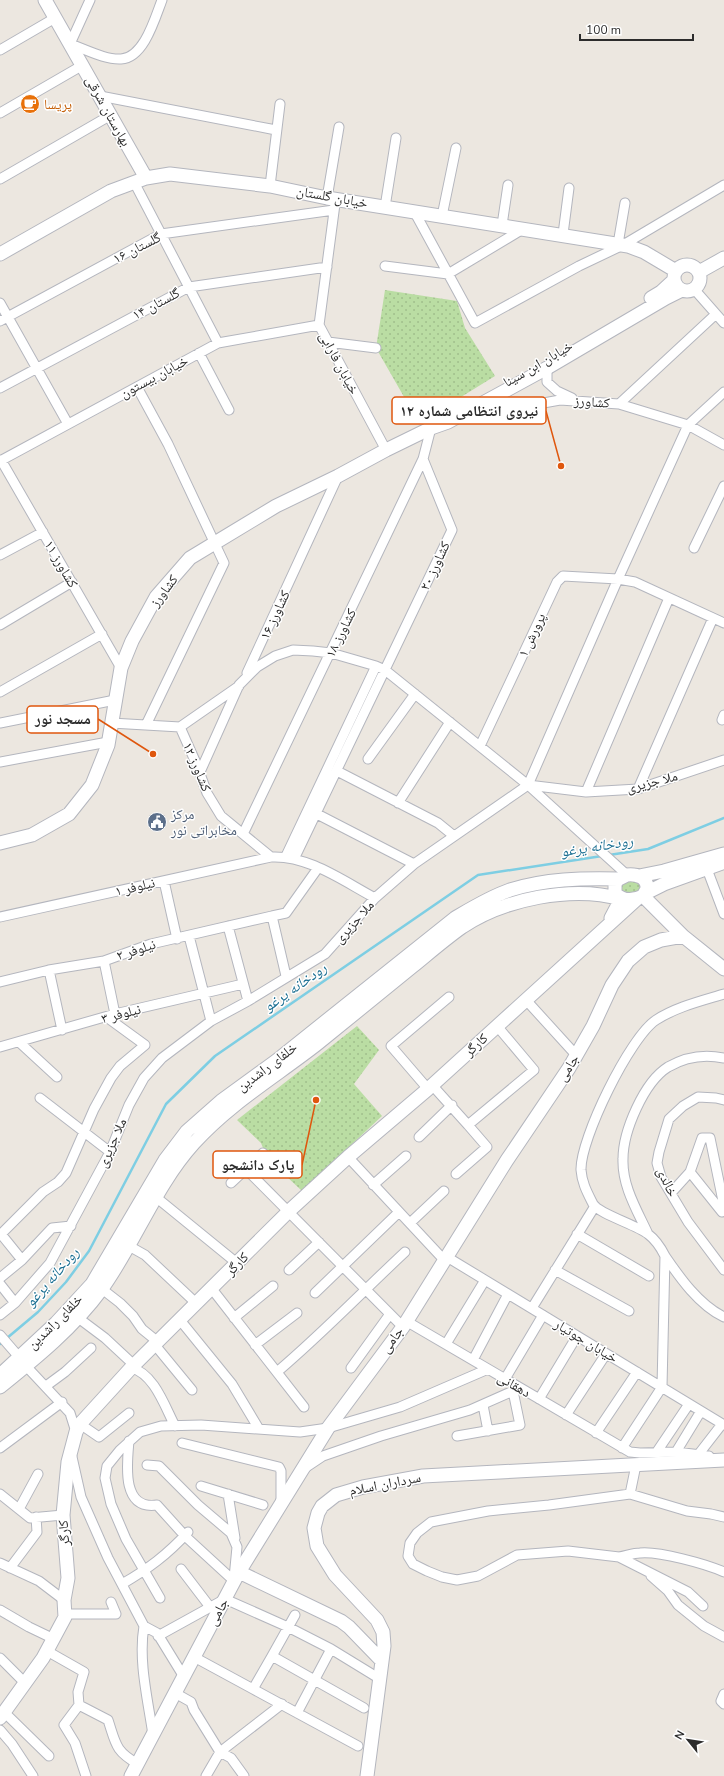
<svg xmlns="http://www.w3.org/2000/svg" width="724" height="1776" viewBox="0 0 724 1776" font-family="'Nunito Sans','Noto Naskh Arabic',sans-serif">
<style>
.grass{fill:url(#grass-dots)}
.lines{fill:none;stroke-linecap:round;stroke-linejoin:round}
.stream{stroke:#7ecee3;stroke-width:2.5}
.street-casing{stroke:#b4b6be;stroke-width:11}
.secondary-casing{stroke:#b4b6be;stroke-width:15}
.street{stroke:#fff;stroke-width:9}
.secondary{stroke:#fff;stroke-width:13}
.labels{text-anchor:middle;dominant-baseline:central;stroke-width:3;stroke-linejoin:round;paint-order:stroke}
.food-label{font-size:14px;fill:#c56008;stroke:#fff;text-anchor:start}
.street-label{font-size:14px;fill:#2c2c2c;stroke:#fff}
.service-label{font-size:14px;fill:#4e5e75;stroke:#fff;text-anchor:start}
.water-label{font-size:15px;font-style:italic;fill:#1b6f92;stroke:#fff}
.leader{fill:none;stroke:#df570e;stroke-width:1.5}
.callout-dot{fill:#df570e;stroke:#fff;stroke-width:1.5}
.callout{fill:#fff;stroke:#df570e;stroke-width:1.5}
.callout-label{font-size:15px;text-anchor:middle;font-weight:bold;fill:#2c2c2c}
</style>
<defs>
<pattern id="grass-dots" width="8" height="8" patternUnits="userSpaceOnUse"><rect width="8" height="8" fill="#badda3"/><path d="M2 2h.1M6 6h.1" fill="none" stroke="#a0be8c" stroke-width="1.8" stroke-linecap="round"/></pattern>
</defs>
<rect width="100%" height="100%" fill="#ece7e0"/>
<path class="grass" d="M385 290 457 301 465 328 495 376 419 423 376 348Z
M625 880H639L644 890 624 896 619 887Z
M357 1026 379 1050 354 1084 382 1116 302 1191 267 1158 261 1143 237 1120Z"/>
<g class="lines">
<path class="stream" d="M609 855 648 849 724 818
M0 1344 38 1312 66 1282 89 1251 166 1104 215 1056 478 875 602 856"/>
<g class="street-casing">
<path id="street" d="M90 0 70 44C85 49 105 60 121 59 144 58 155 18 162 0
M0 50 55 18
M100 96 276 130
M0 113 83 65
M0 179 111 115
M134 182 218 343
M270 186 280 104
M327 198 339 127
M335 204 319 325 386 450
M385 207 396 138
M414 211 475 323 579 266 623 245 724 185
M442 216 456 148
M502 225 508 185
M563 234 569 188
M618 244 625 203
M385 266 448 274 523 229
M694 289 724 323
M0 303 68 424
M0 321 161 234 334 210
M328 342 376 348
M199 353 229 410
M547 368V382L557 391 572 398
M137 387 168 444 224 563 146 725
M0 388 189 287 327 267
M619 404 716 314
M461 418 560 400 619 404 688 425 724 445
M1 460 121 668
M0 461 218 343 319 325
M694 548 724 486
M0 555 43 532
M0 625 72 582
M247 673 338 476
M0 692 102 634
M722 720 724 715
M0 723 115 700
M111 723 180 727 196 763 207 793 221 816 271 857C308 855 343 881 375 898
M180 727 239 686
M480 746 557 582 563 576 618 579 635 582 724 623
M368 759 415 694
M0 762 108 742
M337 771 438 823 454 836
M200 772 239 685 257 667 275 656 293 650 313 651 331 653 376 666 385 670 528 785 627 875
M528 785 618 579 688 425 724 392
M638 789 713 618
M586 792 669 598
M398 803 450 722
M317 814 414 864
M243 834 423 459 431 428
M286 856 376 666
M294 859 452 530 423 459
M707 869 724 914
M164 881 177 939
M0 917 271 857
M228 926 248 1001
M189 936 211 1021
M104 961 115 1014
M49 970 62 1030
M286 976 272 916 286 913 318 868
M0 982 49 970 104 961 151 944 272 916
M526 1000 576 1055
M19 1042 57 1077
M0 1047 115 1014 243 984
M432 1085 468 1125
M428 1089 391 1046 449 997
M40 1098 110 1152
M724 1100 716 1098 698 1097 683 1106 669 1119 659 1152 657 1163 661 1177 688 1222 724 1270
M419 1137 452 1105
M348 1157 445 1261
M246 1169 403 1327
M456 1174 487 1147 468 1125 534 1070 497 1026
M231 1183 263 1153
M373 1185 406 1156
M671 1193 690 1172
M157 1198 238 1264
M724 1206 710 1138H702L690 1172 722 1212 724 1210
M410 1223 444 1191
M1 1234 22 1260
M577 1234 649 1276
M648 1234C637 1210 622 1186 623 1159 623 1131 644 1082 668 1067 685 1057 705 1054 724 1058
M0 1235 43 1192 58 1182 66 1173 94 1109 111 1078 120 1066 145 1045 108 1018
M129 1246 145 1255 197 1304
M665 1256C680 1278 699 1305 724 1317
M447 1257 724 1425
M289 1270 319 1242
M555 1270 629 1311
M0 1278 22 1260 52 1228 71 1226
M0 1284 15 1303
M102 1289 120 1303 133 1316 142 1329 158 1342
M212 1289 304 1407
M315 1293 399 1212
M532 1308 595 1206
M0 1315 15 1303 50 1263 110 1152 129 1105 144 1078 162 1058 211 1021 248 1001 325 954 375 898 414 864 528 785 586 792 638 789 724 760
M77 1317 105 1338 134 1365
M234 1318 273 1286
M180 1320 232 1384 259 1429
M406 1321 630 1452 640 1453 676 1452 709 1456
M0 1335 19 1357
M446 1344 485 1280
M155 1345 192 1390
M255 1345 297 1313
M473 1360 508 1294
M26 1366 70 1413 76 1432
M131 1368C154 1373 165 1407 175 1426
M351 1368 390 1314
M277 1372C322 1334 362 1292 405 1252
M505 1379 543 1315
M46 1386 65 1372 91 1348
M539 1399 577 1336
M483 1405 488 1431
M566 1415 606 1354
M80 1424 99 1437 129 1413
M596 1433 637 1372
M129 1441C127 1464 121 1510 157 1505L185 1536 234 1581
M182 1443 279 1467 281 1471V1502
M0 1448 62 1402
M622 1448 662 1387 665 1256C661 1248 656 1240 648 1234 637 1225 599 1214 593 1204 587 1192 582 1183 581 1170 580 1139 630 1037 656 1020 676 1007 701 1001 724 994
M676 1452 701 1411
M656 1453 689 1404
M698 1455 722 1424
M72 1457 81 1497 108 1558 144 1626 157 1633 184 1677
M147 1465 159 1466 198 1505 231 1533 237 1547 234 1578
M636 1465 630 1494 687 1511 711 1514 724 1517
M305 1468 323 1456 381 1436 470 1410 513 1391 520 1425 457 1436
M201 1486 263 1505
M0 1494 30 1518 63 1515
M228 1494 235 1538
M630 1494 549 1505 488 1511 431 1522 417 1533 410 1543 408 1556 413 1564 427 1571 442 1577 457 1580 478 1576 517 1555 568 1551 619 1557 688 1592 703 1606
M19 1509 38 1474
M619 1557C626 1556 633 1553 640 1553 659 1551 706 1564 724 1572
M0 1563 39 1581 64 1600
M10 1568 37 1532 36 1517
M181 1569 210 1607
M651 1576 668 1591 678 1605 704 1626 724 1637
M122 1584C148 1569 167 1555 188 1532
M160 1598 126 1539 111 1504 105 1478 107 1466 120 1450 140 1432 161 1426 201 1425 300 1432 328 1428 400 1407 488 1369
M0 1610 29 1627 54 1639
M65 1614H116L111 1602
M144 1626C138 1661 148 1700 153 1735
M158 1636 225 1599 288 1627 331 1649
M47 1651 84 1672 78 1692 79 1705
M272 1656 295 1615
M194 1657 253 1689 272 1656 364 1708
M0 1658 26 1684
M253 1689 358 1746
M175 1693 191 1702 194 1710 220 1752 231 1758 244 1776
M724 1694 721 1701 724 1704
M4 1712 49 1756
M297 1713 331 1649 380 1679
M0 1730 12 1744 33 1776
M86 1776 75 1743 64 1725 79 1705 108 1720C116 1744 115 1751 138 1764
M206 1776 220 1752 282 1704"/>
</g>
<g class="secondary-casing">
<path id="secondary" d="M45 0 146 178
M0 254 111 191 146 178 170 174 270 186 327 198 628 246 644 252 676 271
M674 278a13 13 0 1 1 26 0a13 13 0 1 1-26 0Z
M699 272 724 258
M651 298 661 292 674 280
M0 843 32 835 69 814 92 785 108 745 121 668 132 641 156 597 190 558 276 506 338 476 386 450 431 428 448 422 547 368 666 298 682 290
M627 875C636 874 648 877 647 889L643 896C633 901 623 902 615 893V883L619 879Z
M639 876 664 871 724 854
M646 893 664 884 722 863
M643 896 683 936 724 969
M0 1375 56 1323 92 1284 165 1160 187 1131 221 1101 276 1061 455 918C472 908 490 897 510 890 545 879 582 878 619 879
M0 1387C36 1358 74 1327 101 1290 135 1243 155 1186 194 1143 229 1104 276 1076 317 1044 349 1018 381 992 413 966 429 953 445 939 462 927 504 899 572 885 621 899L611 918
M239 1572 341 1621 349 1627 382 1661
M0 1718 43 1658 65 1617 64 1600 68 1578 63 1515 68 1462 76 1432 80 1424 131 1368 289 1211 348 1157 428 1089 637 899
M131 1776 239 1572 328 1428 403 1327 507 1160 569 1068 593 1026 612 985 628 961 644 947 661 940 683 936
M367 1776 384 1646 383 1632 377 1620 335 1575 317 1546 314 1528 318 1513 322 1506 336 1495 363 1487 423 1476 724 1460"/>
</g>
<use href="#street" class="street"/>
<use href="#secondary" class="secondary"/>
</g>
<defs>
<g id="cafe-disc" transform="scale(1)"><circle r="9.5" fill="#e8710a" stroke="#fff"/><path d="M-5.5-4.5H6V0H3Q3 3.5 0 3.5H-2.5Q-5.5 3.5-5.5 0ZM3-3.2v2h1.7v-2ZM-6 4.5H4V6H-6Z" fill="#fff"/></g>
<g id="civic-disc" transform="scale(1)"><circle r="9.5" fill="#5c6f8a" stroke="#fff"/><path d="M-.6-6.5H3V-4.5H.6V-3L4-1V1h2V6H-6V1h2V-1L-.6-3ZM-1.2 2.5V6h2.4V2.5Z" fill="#fff"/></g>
</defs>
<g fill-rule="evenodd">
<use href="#cafe-disc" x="30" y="104"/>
<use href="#civic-disc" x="157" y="822"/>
</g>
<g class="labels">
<g class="food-label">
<text x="44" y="104">پریسا</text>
</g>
<g class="street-label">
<text transform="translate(108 111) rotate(61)">بهارستان شرقی</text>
<text transform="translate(332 197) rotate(10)">خیابان گلستان</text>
<text transform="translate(137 248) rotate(-27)">گلستان ۱۶</text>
<text transform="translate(156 304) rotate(-28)">گلستان ۱۴</text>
<text transform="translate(339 363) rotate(62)">خیابان فارابی</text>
<text transform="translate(538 364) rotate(-30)">خیابان ابن سینا</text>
<text transform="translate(154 377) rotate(-28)">خیابان بیستون</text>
<text transform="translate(592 402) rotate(4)">کشاورز</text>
<text transform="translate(61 564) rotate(60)">کشاورز ۱۱</text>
<text transform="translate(435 566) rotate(-65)">کشاورز ۲۰</text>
<text transform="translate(164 591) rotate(-53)">کشاورز</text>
<text transform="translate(275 615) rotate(-65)">کشاورز ۱۶</text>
<text transform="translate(341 633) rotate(-64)">کشاورز ۱۸</text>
<text transform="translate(532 635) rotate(-65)">پرورش ۱</text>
<text transform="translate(197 767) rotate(67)">کشاورز ۱۲</text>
<text transform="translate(652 782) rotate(-14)">ملا جزیری</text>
<text transform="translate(135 887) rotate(-13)">نیلوفر ۱</text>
<text transform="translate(354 922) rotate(-48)">ملا جزیری</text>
<text transform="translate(136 950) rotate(-18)">نیلوفر ۲</text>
<text transform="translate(121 1014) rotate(-15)">نیلوفر ۳</text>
<text transform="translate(476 1045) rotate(-43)">کارگر</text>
<text transform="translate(267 1067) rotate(-37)">خلفای راشدین</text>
<text transform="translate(568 1068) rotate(-58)">جامی</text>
<text transform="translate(112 1143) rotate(-66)">ملا جزیری</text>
<text transform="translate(667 1182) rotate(65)">خالدی</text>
<text transform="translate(237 1264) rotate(-45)">کارگر</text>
<text transform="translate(55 1322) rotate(-45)">خلفای راشدین</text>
<text transform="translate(392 1340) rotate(-54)">جامی</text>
<text transform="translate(586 1341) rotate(31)">خیابان جوتیار</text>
<text transform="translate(514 1385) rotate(30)">دهقانی</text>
<text transform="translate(385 1484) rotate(-11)">سرداران اسلام</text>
<text transform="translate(64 1533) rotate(-94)">کارگر</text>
<text transform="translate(218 1612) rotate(-62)">جامی</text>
</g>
<g class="service-label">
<text x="171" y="814">مرکز<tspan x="171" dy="16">مخابراتی نور</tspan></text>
</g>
<g class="water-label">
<text transform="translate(597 846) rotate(-9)">رودخانه یرغو</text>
<text transform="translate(295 987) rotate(-35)">رودخانه یرغو</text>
<text transform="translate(52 1277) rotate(-49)">رودخانه یرغو</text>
</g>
</g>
<path class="leader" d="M561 466L546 411M153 754L98 719M316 1100L302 1165"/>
<g class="callout-dot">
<circle cx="561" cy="466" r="4"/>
<circle cx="153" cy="754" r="4"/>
<circle cx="316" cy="1100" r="4"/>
</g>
<g class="callout">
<rect x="392" y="397" width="154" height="27" rx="4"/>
<rect x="27" y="706" width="71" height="27" rx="4"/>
<rect x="213" y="1151" width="89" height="27" rx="4"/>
</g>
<g class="callout-label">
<text x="469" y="416">نیروی انتظامی شماره ۱۲</text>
<text x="63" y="724">مسجد نور</text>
<text x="258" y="1170">پارک دانشجو</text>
</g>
<g transform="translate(688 1740) rotate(300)" stroke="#ffffff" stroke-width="3" paint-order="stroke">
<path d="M0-3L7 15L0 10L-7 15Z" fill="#2c2c2c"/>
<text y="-6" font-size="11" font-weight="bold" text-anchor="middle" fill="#2c2c2c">N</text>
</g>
<path d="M580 34v6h113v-6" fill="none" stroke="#2c2c2c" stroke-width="2"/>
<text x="586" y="34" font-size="12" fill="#2c2c2c" stroke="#ffffff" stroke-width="3" paint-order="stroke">100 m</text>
</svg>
